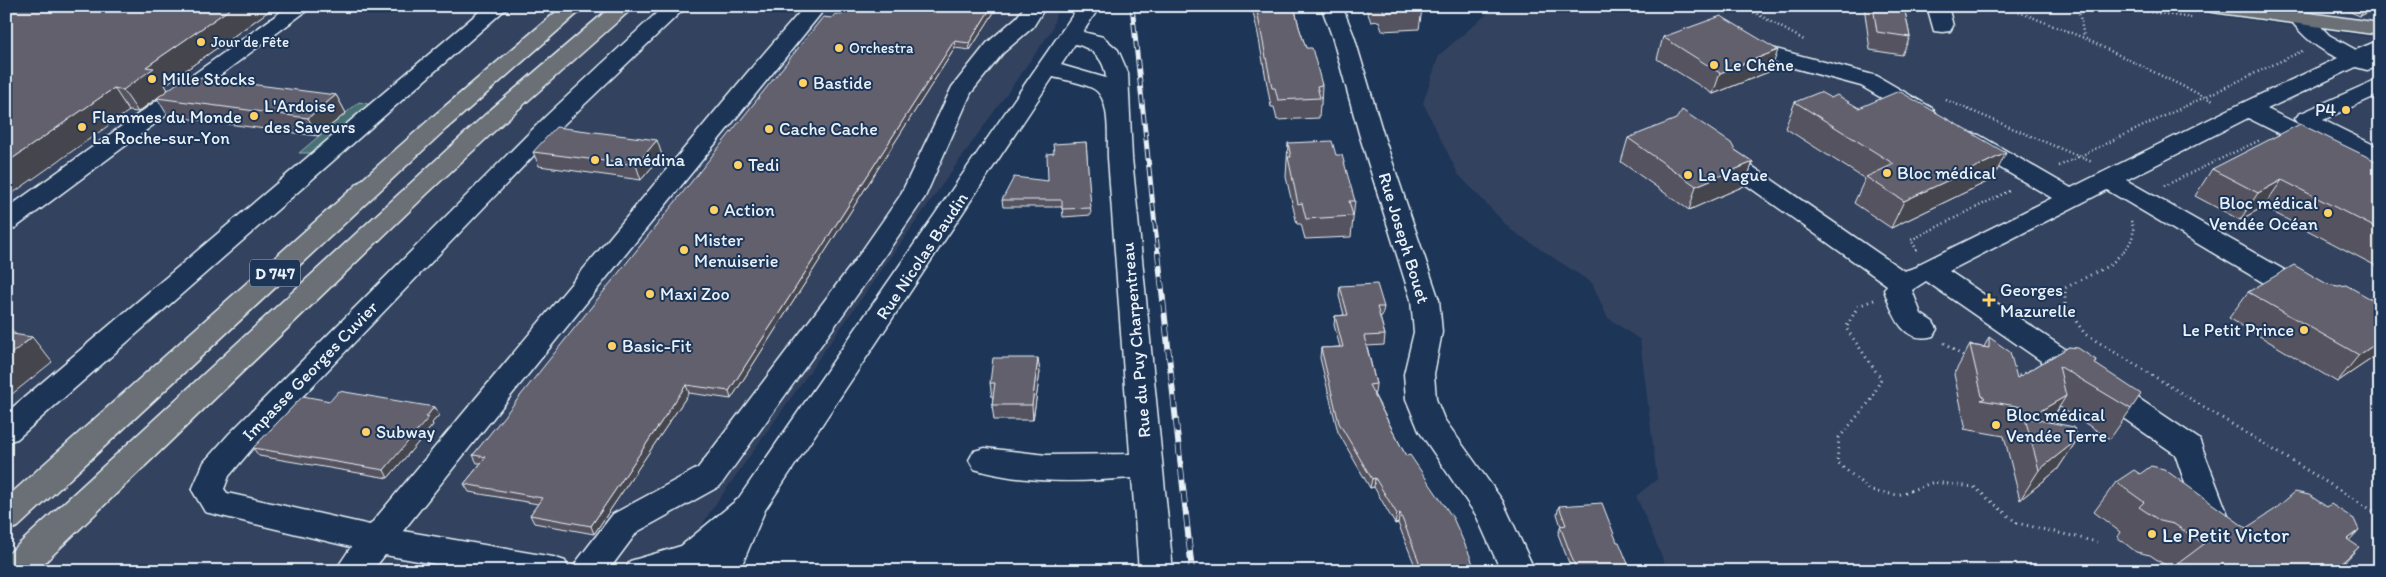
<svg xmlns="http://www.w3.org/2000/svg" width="2386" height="577" viewBox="0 0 2386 577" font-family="Itim,sans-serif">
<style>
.built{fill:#32425e}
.green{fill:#497175;stroke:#98b1b6}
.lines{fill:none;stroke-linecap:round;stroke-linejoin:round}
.minor-casing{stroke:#e8f1f8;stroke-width:3}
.major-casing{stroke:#e8f1f8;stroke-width:3}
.highway-casing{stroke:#e8f1f8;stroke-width:3}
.path-far1{stroke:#e8f1f8;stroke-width:2.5;stroke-dasharray:1 3;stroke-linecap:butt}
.path{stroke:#e8f1f8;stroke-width:3;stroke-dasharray:1 4.5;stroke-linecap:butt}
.minor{fill:#1d3557;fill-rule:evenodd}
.major{fill:#6a7074;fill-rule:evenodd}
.highway{fill:#6a7074;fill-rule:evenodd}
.rail-far1-casing{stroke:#e8f1f8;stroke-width:5}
.rail-casing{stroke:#e8f1f8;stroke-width:6}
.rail-far1{stroke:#1d3557;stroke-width:3;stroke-dasharray:9;stroke-linecap:butt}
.rail{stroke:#1d3557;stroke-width:4.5;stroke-dasharray:12;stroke-linecap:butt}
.wall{fill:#55535f;stroke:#e8f1f8}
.shaded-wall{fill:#45444d;stroke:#e8f1f8}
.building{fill:#63616e;stroke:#e8f1f8}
.poi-dot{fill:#ffd166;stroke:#1d3557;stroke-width:2}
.labels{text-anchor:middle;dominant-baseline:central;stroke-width:4;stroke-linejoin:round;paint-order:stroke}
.far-poi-label{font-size:15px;fill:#e8f1f8;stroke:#1d3557;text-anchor:start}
.shield{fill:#1d3557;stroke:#abb9c8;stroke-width:1}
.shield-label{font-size:16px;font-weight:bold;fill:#e8f1f8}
.poi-label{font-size:18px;fill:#e8f1f8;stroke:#1d3557;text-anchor:start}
.street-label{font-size:18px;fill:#e8f1f8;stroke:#1d3557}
.near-poi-label{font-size:21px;fill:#e8f1f8;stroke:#1d3557;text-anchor:start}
</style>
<rect width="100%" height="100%" fill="#1d3557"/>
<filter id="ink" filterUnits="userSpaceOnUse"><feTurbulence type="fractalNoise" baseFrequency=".02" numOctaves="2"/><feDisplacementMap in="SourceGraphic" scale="10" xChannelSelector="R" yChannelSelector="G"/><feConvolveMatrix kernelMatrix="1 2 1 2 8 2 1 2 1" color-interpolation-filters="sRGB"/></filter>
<g filter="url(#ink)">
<path class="built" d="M6 6H1058L1052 30 710 512 676 571H6Z
M1514 6H2151L2380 38V571H1668L1636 496 1657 479 1640 340 1607 317 1592 283 1511 230 1458 174 1423 103 1439 55 1488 13Z
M2273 6H2380V21Z"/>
<path class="green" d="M359 102 372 105 315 153H299Z"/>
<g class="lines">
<g class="minor-casing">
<path id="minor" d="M289 6H313L15 228 6 230V209Z
M486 6H509L17 439 6 442V413Z
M664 6H687L562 126 251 450 229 476 224 489 227 493 370 525 747 73 805 6H827L513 393 403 531 553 557 565 561 570 571H474L385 555 372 571H335L351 547 205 512 192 490 204 462 229 434 546 116Z
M1025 6H1046L1033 27 1003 53 971 93 925 197 877 267 720 486 637 532 608 571H572L577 561 613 514 698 468 859 255 900 196 952 87 987 43 1017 17Z
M1079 6H1100L1083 32 1103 37 1118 50 1128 73 1132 158 1173 571H1139L1132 478C1081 482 1023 484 974 469L969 460 974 451 985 448 1046 455 1130 454 1108 158C1107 139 1112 97 1092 88 1080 82 1065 80 1053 77L765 510 741 567 742 571H625L630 561 681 546 738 499ZM1075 44C1092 48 1105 59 1106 78L1061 65Z
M1321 6H1342L1354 36 1384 137 1439 300 1442 332 1434 374 1436 399 1444 419 1502 500 1535 571H1501L1476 515 1419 431 1406 399 1404 374 1414 332 1411 300 1360 137 1332 36Z
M1927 6H1948L1953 26 1950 31 1942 32 1934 31Z
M2301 13 2309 14 2329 35 2356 50 2380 40V55L2374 58 2378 63 2375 68 2367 70 2356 67 2267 109 2300 125 2295 119 2299 114 2380 78V94L2323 120 2380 148V165L2334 144 2332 151 2323 153 2314 151 2248 118 2126 180 2316 288 2320 295 2316 302 2306 304 2296 302 2107 190 1949 271 2199 439 2228 515 2227 531 2222 540 2210 544 2198 540 2193 531 2196 515 2175 454 1926 281 1912 290 1921 314 1933 322 1937 329 1933 336C1901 345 1893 313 1884 290L1887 285 1728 172 1725 167 1728 162 1737 160 1746 162 1904 271 1917 267 1919 264 2052 198 1961 145 1958 140 1961 135 1970 133 1979 135 2071 188 2240 104 2338 58C2318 49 2303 37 2290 19L2293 14Z
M1761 45 1877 76 1932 108 1936 113 1932 118 1924 120 1916 118 1861 86 1753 57 1750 52 1753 47Z"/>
</g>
<g class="major-casing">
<path id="major" d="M2202 6H2260L2380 23V35L2212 12 2205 10Z"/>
</g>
<g class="highway-casing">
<path id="highway" d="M563 6H586L446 129 18 527 6 531V498L430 119Z
M612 6H635L504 122 429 192 36 571H6V556L488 112Z"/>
</g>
<path class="path-far1" d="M1743 6 1804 40
M2004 6 2084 38 2213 101
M2078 6 2084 37
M2107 6 2193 18
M1946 100 2092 162
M2059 166 2302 51
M2164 186 2260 140
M1917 250 1911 240 2011 190
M2121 254C2130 245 2137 234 2131 221"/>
<path class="path" d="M2122 253 2110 265 2065 288V305L2085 334 2380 515
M1874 300 1858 306 1846 328 1881 379 1871 400 1839 438 1837 462 1871 491 1898 495 1934 482 1974 487 2017 523 2097 542
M1944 343 1967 359
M2014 378 2031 370"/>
<use href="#minor" class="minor"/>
<use href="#major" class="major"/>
<use href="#highway" class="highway"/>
<g class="rail-far1-casing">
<path id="rail-far1" d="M1132 6 1158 254"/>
</g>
<g class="rail-casing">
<path id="rail" d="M1158 253 1192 571"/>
</g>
<use href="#rail-far1" class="rail-far1"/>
<use href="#rail" class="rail"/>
</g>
<path class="wall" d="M19 6H276L165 85 168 90 336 95 346 113 318 136 168 116 157 98 138 112 129 111Z
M998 6 970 50 955 48 731 399 689 393 594 534 534 523 530 515 538 504 469 492 464 484 481 463H477L473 455 832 18 842 14Z
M1248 6H1295V9L1299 27 1306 48 1322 85 1321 105H1320L1319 118 1277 120 1274 107H1271L1258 34 1253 12H1249Z
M1365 6H1421L1422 10 1419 29 1382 31 1379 21 1371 22Z
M1864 6H1904L1910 37 1902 55 1870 50Z
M2336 6H2380V7L2360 16Z
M1663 37 1771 71 1713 94 1657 59Z
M1831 98 1859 108 1993 179 1891 228 1854 203 1865 179 1785 128 1795 102Z
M1628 138 1735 150 1753 162 1744 186 1689 210 1621 162Z
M1086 142 1091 215 1063 217 1062 207H1003L1002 200 1048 181 1054 153Z
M1288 143 1336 155 1355 201 1351 237 1305 239 1301 224H1297L1286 177Z
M533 152 662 155 641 180 539 166Z
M2380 163V268L2263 207 2240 220 2195 196 2212 169Z
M1340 286 1384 307 1382 316 1380 317 1385 335 1384 345 1367 346 1376 384 1375 393 1374 394 1406 456 1475 571H1417L1398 523 1395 524 1374 487 1370 488 1338 432 1320 358 1321 348 1340 347 1334 325 1335 316 1344 315 1339 296Z
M2248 292 2380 353 2337 382 2229 318Z
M1989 337 2017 378 2069 347 2096 360 2095 363 2131 409 2110 439 2060 407 2050 422 2077 440 2057 470 2020 500 2004 436 1964 429 1966 426 1965 425 1954 374 1970 345 1984 347Z
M1040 372 1033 420H994L992 405 993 398 992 397 990 383Z
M330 401 434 407 439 415 432 423 433 425 388 478 259 456 253 448Z
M2116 482 2246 528 2327 507 2354 519 2171 569 2150 555 2136 552 2117 537 2120 532 2094 512Z
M1559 506 1617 542 1631 571H1572L1558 534 1561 526 1557 514Z"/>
<path class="shaded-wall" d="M234 6H276L165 85 168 90 138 112 123 90 146 67Z
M992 6H998L970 50 969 43Z
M2367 6H2380V7L2360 16Z
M954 41 955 48 731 399 729 391Z
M1778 50 1771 71 1713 94 1720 73Z
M114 88 129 111 6 198V163Z
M336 95 346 113 318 136 308 118Z
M657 140 662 155 641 180 636 165Z
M2006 153 1993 179 1891 228 1904 201Z
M1753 162 1744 186 1689 210 1696 186Z
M2282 180 2263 207 2240 220 2258 193Z
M6 323 24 344 32 337 52 362 6 399Z
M2380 341V353L2337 382 2359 355Z
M1038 358 1040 372 1033 420 1032 405Z
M686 385 689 393 594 534 591 526Z
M2066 396 2048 425 2028 418Z
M434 407 439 415 432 423 433 425 388 478 384 470Z
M2077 440 2057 470 2020 500 2039 470Z
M1375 478 1374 487 1370 488 1372 479Z
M1400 513 1398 523 1395 524 1397 514Z
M2359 530 2331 560 2347 539Z
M2359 547 2336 571H2333Z"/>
<path class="building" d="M19 6H234L146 67 154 68 123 90 114 88 6 163V14Z
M848 6H992L969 43 954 41 729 391 686 385 591 526 530 515 542 498 464 484 486 457 473 455 823 17 832 18 835 14H842Z
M1256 6H1294L1299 27 1306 48H1312L1322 85 1317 86 1320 98 1278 100 1275 88H1272Z
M1382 6H1420L1422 10 1384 12Z
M1873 6H1904L1910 37 1877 32Z
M1721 16 1778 50 1720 73 1663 37Z
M187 76 336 95 308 118 157 98Z
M1899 91 2006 153 1904 201 1866 177 1894 164 1795 102 1820 92 1831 98 1837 95 1859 108Z
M1682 110 1731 143 1735 150 1753 162 1696 186 1628 138 1676 119Z
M2300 124 2380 163V230L2282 180 2258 193 2212 169Z
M556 127 657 140 636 165 533 152Z
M1332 141 1336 155H1342L1355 201H1349L1353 216 1306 219 1302 203 1298 204 1288 157H1291L1288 143Z
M1086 142 1091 208 1062 209V200H1002L1014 177 1048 181 1047 154 1054 153 1053 144Z
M2294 265 2327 284 2338 286 2346 285 2380 304V341L2359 355 2248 292Z
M1377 284 1384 307H1377L1385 335 1364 336 1376 384 1369 385 1406 456 1410 455 1453 518 1471 558 1475 571H1422L1418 559 1400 513 1397 514 1375 478 1372 479 1339 423 1321 348 1343 347 1335 316 1348 315 1340 286Z
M6 333 32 337 6 358Z
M1989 337 2010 352 2017 378 2069 347 2078 348 2096 360 2094 363 2141 394 2131 409 2059 366 2066 396 2028 418 2074 427 2077 440 2039 470 2022 407 1981 400 1985 398 1982 396 1970 345 1989 348Z
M993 358H1038L1032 405H992L995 383H990Z
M339 391 434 407 426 417H429L384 470 253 448 303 396 330 401Z
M2151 466 2164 469 2246 528 2274 510 2295 492 2309 495 2327 507 2331 504 2354 519 2359 530 2347 539 2359 547 2333 571H2168L2204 544 2174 524 2160 521 2139 507 2144 502 2116 482 2134 470 2140 474Z
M1602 503 1617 542H1619L1631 571H1577L1560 526 1566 525 1559 506Z"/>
</g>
<g class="poi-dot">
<circle cx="201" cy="42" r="5"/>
<circle cx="839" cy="48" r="5"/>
<circle cx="1714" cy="65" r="5"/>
<circle cx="152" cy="79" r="5"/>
<circle cx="803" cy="83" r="5"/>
<circle cx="2346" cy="110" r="5"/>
<circle cx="254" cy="116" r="5"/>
<circle cx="82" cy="127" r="5"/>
<circle cx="769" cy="129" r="5"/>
<circle cx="595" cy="160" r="5"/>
<circle cx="738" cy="165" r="5"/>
<circle cx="1887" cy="173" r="5"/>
<circle cx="1688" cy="175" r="5"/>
<circle cx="714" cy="210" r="5"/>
<circle cx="2328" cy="213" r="5"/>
<circle cx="684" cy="250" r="5"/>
<circle cx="650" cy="294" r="5"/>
<path d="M1986.5 292.5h5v5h5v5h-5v5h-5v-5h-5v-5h5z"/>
<circle cx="2304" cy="330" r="5"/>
<circle cx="612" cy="346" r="5"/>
<circle cx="1996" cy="425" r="5"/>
<circle cx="366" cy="432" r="5"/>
<circle cx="2152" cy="534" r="5"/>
</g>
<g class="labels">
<g class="far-poi-label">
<text x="211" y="42">Jour de Fête</text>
<text x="849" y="48">Orchestra</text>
</g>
<rect class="shield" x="250" y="259.5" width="50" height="27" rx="4"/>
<g class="shield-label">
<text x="275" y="273">D 747</text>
</g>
<g class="poi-label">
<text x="1724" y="65">Le Chêne</text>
<text x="162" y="79">Mille Stocks</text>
<text x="813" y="83">Bastide</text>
<text x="264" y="106">L'Ardoise<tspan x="264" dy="21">des Saveurs</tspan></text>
<text x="2336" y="110" text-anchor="end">P4</text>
<text x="92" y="117">Flammes du Monde<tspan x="92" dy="21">La Roche-sur-Yon</tspan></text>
<text x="779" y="129">Cache Cache</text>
<text x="605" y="160">La médina</text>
<text x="748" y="165">Tedi</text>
<text x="1897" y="173">Bloc médical</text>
<text x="1698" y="175">La Vague</text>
<text x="2318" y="203" text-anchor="end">Bloc médical<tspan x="2318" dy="21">Vendée Océan</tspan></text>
<text x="724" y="210">Action</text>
<text x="694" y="240">Mister<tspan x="694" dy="21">Menuiserie</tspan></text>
<text x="2000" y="290">Georges<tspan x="2000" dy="21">Mazurelle</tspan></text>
<text x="660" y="294">Maxi Zoo</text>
<text x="2294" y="330" text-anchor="end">Le Petit Prince</text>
<text x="622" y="346">Basic-Fit</text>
<text x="2006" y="415">Bloc médical<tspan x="2006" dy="21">Vendée Terre</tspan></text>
<text x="376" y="432">Subway</text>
</g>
<g class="street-label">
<text transform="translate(1404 238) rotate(73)">Rue Joseph Bouet</text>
<text transform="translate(922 256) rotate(-56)">Rue Nicolas Baudin</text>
<text transform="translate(1136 340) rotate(-95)">Rue du Puy Charpentreau</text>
<text transform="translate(310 371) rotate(-46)">Impasse Georges Cuvier</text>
</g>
<g class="near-poi-label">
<text x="2162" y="534">Le Petit Victor</text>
</g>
</g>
<rect width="2386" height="577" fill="none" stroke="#1d3557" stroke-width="25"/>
<rect x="12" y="12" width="2361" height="552" fill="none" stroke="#e8f1f8" stroke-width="2" filter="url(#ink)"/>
</svg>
